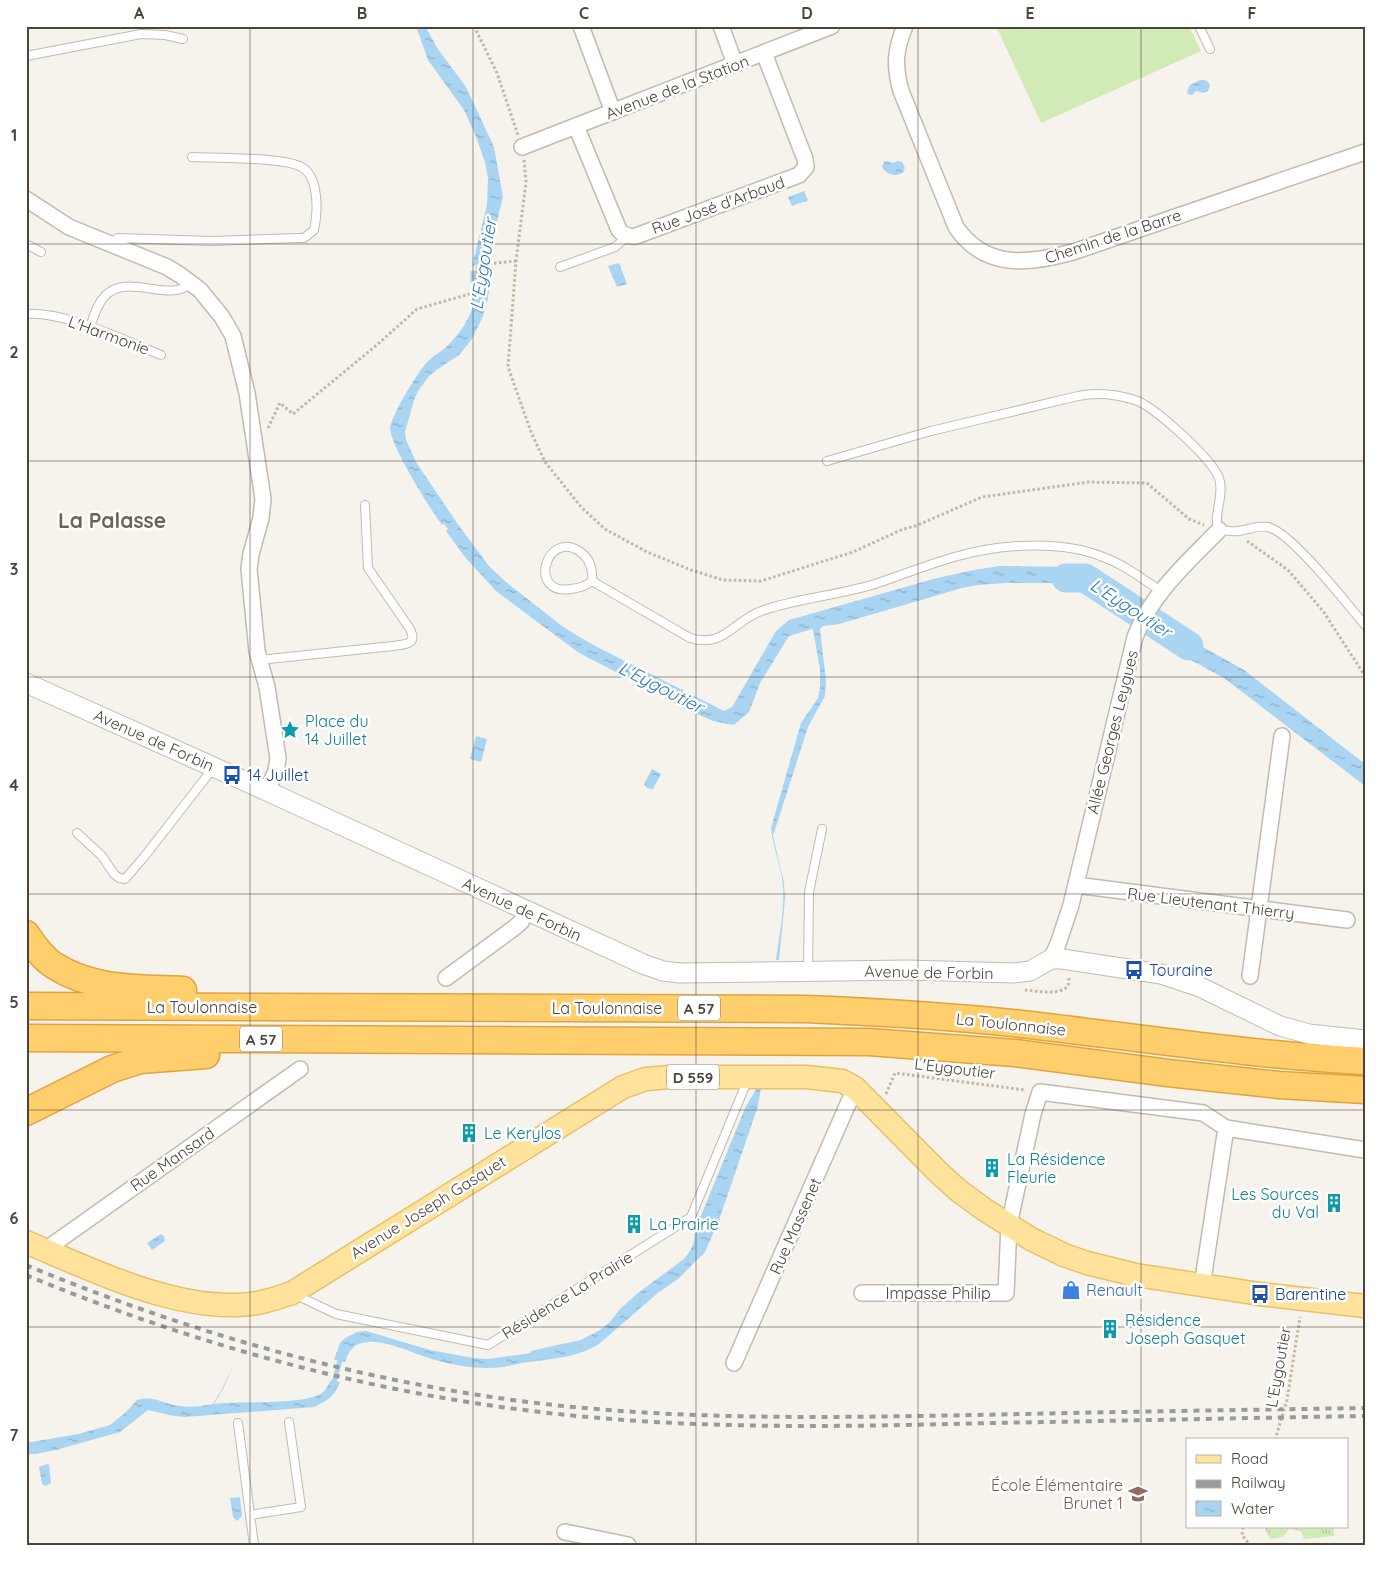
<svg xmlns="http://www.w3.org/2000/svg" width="1391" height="1571" viewBox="0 0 1391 1571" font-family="Quicksand,sans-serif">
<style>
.grass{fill:#d2eab5}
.park{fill:url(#park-tufts)}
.water{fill:url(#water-ripples)}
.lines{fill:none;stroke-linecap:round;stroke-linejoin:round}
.stream{stroke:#a9d4f2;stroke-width:5}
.river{stroke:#a9d4f2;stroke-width:29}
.service-casing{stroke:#c2bbae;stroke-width:10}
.minor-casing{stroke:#c2bbae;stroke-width:18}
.tertiary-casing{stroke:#c2bbae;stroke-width:21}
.primary-casing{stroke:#e6c16a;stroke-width:25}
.motorway-casing{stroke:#e0a43c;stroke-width:29}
.path{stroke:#c4b79f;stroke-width:3;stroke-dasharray:2.5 2.5;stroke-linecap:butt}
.service{stroke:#fff;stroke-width:8}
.minor{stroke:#fff;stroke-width:15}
.tertiary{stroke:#fff;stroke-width:19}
.primary{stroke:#ffe39c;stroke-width:22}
.motorway{stroke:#ffcf6e;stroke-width:26}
.rail{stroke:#9a9a9a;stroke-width:4;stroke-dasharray:6 6;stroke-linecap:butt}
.grid{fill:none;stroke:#4b4439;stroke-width:1;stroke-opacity:0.55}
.labels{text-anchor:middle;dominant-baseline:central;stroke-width:5;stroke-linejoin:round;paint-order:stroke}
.shield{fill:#fff;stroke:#817c74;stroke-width:1}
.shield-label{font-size:15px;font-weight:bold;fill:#4b4439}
.street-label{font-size:16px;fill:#4b4439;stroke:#fff}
.culture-label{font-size:16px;fill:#0d838f;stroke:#fff;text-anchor:start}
.transit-label{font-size:16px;fill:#164399;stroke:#fff;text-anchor:start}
.shop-label{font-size:16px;fill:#366cbe;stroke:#fff;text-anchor:start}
.education-label{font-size:16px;fill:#785e54;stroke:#fff;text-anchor:end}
.water-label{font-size:18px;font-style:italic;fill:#2e7ab2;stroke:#fff}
.district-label{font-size:21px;font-weight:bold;fill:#6e6250;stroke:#fff}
.neatline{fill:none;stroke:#4b4439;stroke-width:2}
.grid-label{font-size:16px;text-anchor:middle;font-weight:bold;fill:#4b4439}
</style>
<defs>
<pattern id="park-tufts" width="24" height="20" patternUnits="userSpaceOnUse" patternTransform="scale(1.25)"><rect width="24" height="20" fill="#d2eab5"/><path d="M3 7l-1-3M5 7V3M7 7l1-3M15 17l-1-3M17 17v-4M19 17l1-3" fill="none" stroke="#b6ca9c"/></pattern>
<pattern id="water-ripples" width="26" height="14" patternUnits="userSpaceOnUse" patternTransform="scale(1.25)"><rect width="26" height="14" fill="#a9d4f2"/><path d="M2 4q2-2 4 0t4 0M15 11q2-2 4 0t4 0" fill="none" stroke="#8caec5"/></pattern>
</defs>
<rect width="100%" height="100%" fill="#f6f3ec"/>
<path class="grass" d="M996 26H1189L1201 51 1041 123Z"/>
<path class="park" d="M1264 1527H1334V1536L1304 1539 1301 1531 1289 1529 1283 1537 1270 1539Z"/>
<path class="water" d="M416 26H425L438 49 466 87 494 147 503 197 491 245V263L472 266 487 205 488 178 485 162 475 134 464 110 428 60Z
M1200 80C1206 80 1208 80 1210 86L1208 91 1203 93 1196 91 1192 95 1188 94 1187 92 1190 85Z
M887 161 892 163 898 161 902 162 905 168 903 172C896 178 886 174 882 167L884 162Z
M804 191 808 200 806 202H803L792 206 788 197Z
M619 263 627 284 617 287 608 266Z
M492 267 488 298 483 316 472 339 459 355 438 369 429 376 418 391 414 400 405 432 406 440 416 462 457 523 489 566 507 583 562 626 576 635 597 647 724 711 732 707 776 631 789 620 937 578 974 570 1000 566 1075 567 1125 597 1121 611 1114 597 1109 593 1084 583H1006L978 585 962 588 839 624 823 626 820 629 826 681 825 696 808 727 773 836 784 883 785 899 779 960H776C779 936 785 910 783 885 781 866 773 847 771 828L801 723 818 698 820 688V669L813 630 812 629 789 636 760 683 749 712 734 725 713 721 683 708 655 692 579 653 496 591 464 556 446 531 448 529 444 524 442 525C430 509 391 446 390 429 390 417 418 372 427 362 433 356 441 352 447 346 457 337 466 324 471 312 477 296 468 285 471 271Z
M1156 621 1244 670 1365 764V786L1224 678 1149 637Z
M476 736 487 739 481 762 470 759Z
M652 769 661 774 653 789 647 788 644 784Z
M757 1088H761L758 1106 719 1220 705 1252 678 1279 659 1292 599 1344C581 1356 558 1358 537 1361 525 1362 514 1365 503 1367 480 1370 457 1366 435 1360 416 1355 387 1340 368 1342 354 1343 349 1350 345 1362L334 1360 340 1343 345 1338 357 1332 366 1331 430 1350 473 1358 487 1359 548 1351 571 1345 600 1330 610 1322 620 1309 638 1293 684 1259C695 1246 695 1239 695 1222L700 1218 746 1106Z
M161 1234 164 1236 165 1241 152 1250 147 1243Z
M234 1363 223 1389 214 1404C241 1400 302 1406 322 1393 326 1390 328 1385 331 1380L340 1382C335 1396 327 1401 314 1407L185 1417 174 1416 148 1410 120 1432 56 1450 36 1454H26V1443L78 1434 110 1425 125 1413 137 1400C155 1395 163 1404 180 1406 191 1408 202 1406 213 1404L221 1391Z
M47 1464 49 1465 51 1483 46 1486 42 1484 39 1467Z
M240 1497 242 1516 237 1521 233 1517 230 1498Z"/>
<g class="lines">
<path class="stream" d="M533 1353 579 1343
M333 1387 341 1356"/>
<path class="river" d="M1066 578H1085L1189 646"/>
<g class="service-casing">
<path id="service" d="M1199 26 1210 49
M26 56 141 34 165 35 183 39
M109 243 118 238 211 241 298 238H304L314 230C318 213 319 178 303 168 288 157 215 158 192 157
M26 244 41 252
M560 267 615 247 621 242 624 234
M26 314C65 311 124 340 161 355
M90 327C94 316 97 304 105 296 127 272 170 304 191 283
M827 461 931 431 1078 396C1097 392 1116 394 1135 400 1154 406 1212 459 1219 478 1225 495 1212 517 1219 530 1225 530 1232 532 1238 531 1248 530 1257 525 1268 527 1291 532 1347 604 1365 625
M592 581C586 586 579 588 571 589 527 596 546 530 579 551 590 558 593 569 592 581L690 638C725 649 734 619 764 610 800 598 839 595 875 584 902 575 929 564 958 556 1001 544 1061 540 1103 557 1125 565 1143 579 1162 592
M259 660 393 646C405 644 418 645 410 629L368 568 365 505
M77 833 102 856 114 874 119 878 125 879 144 857 214 767
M808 971 809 892 822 829
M296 1295 336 1314 488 1345 691 1217 748 1079
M238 1423 254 1545
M250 1515 301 1507 289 1422"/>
</g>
<g class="minor-casing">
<path id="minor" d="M581 26 613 112
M721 26 735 64
M905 26C895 50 894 66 901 91L956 227C985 270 1029 264 1073 252L1365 152
M576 126 619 230C623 235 629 237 636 236L799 175 806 167 805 159 764 53
M522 147 832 26
M26 199 69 227 167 267 180 275 200 290 222 317 233 336 247 393 263 499 261 518 251 554 249 569 257 651 267 687 278 758 276 771 267 791
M1076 885 1347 920
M1051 959 1058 944 1071 905 1135 637C1151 594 1188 562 1219 530
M1250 976 1282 736
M446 978 514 928 521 922 526 911
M45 1250 300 1069
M1202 1286 1226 1128
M862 1293H1006L1009 1225 1033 1114 1040 1092 1203 1113 1226 1128 1365 1150
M734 1363 855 1088
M565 1532 628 1545"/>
</g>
<g class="tertiary-casing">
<path id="tertiary" d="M26 683 267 791 643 964 663 971 680 973 908 970 1014 973 1030 971 1051 959H1062L1161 974 1200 987 1280 1026 1309 1034 1365 1040"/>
</g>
<g class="primary-casing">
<path id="primary" d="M26 1242C90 1269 166 1307 237 1305 256 1305 274 1299 292 1293L623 1087 646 1079 670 1077H806L842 1081 855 1088 939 1173 959 1191 985 1210 1031 1239 1064 1255 1087 1263 1136 1275 1260 1294 1365 1306"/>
</g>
<g class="motorway-casing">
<path id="motorway" d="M26 934C34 946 43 959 55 966 92 990 140 988 183 990
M26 1006 805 1009C878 1012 950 1016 1021 1024 1136 1037 1250 1055 1365 1061
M26 1038 869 1042 1015 1053 1168 1073 1279 1085 1365 1090
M26 1112 112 1069 140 1060 206 1055"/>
</g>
<path class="path" d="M474 26 497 73 518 135
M524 160 526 182 516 261 508 367 531 432 545 462 582 508 605 529 647 552 691 570 723 580 761 581 853 552 901 530 918 525 982 497 1089 482 1147 483 1189 519 1204 525
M268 428 280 403 293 414 378 344 417 309 473 293 478 265 516 261
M1247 541 1288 570 1323 611 1365 676
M1025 990C1035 991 1063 996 1068 985 1069 983 1069 980 1069 977
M886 1094 895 1073 1025 1090
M1275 1440 1287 1400 1300 1317
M1243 1527 1242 1535 1250 1545"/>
<use href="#service" class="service"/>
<use href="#minor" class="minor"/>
<use href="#tertiary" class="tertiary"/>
<use href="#primary" class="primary"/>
<use href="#motorway" class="motorway"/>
<path class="rail" d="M26 1265C173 1326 327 1372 485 1396 647 1421 812 1418 976 1415 1105 1412 1235 1410 1365 1408
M26 1275C188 1342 358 1390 532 1411 684 1430 837 1427 989 1423 1114 1421 1240 1418 1365 1416"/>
</g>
<path class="grid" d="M250 26V1545M473 26V1545M696 26V1545M918 26V1545M1141 26V1545M26 244H1365M26 461H1365M26 677H1365M26 894H1365M26 1110H1365M26 1327H1365"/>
<defs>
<g id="sight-bare" transform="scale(1.5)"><path d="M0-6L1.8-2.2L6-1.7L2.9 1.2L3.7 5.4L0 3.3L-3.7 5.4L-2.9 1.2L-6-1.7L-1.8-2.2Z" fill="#0f9aa8" stroke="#fff" stroke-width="2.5" paint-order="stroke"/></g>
<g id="bus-bare" transform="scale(1.5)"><path d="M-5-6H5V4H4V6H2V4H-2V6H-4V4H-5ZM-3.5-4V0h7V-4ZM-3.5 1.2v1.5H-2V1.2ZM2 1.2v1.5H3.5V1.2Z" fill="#1a4fb4" stroke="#fff" stroke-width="2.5" paint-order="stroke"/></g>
<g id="building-bare" transform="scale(1.5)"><path d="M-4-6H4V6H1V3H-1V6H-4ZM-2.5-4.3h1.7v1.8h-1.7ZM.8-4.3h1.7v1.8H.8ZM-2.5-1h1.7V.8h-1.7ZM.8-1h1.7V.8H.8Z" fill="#0f9aa8" stroke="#fff" stroke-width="2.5" paint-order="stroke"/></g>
<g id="shop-bare" transform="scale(1.5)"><path d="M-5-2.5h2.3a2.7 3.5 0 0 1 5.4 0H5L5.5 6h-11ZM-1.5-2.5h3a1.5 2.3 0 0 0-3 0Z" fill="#3f7fe0" stroke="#fff" stroke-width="2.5" paint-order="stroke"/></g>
<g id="school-bare" transform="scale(1.5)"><path d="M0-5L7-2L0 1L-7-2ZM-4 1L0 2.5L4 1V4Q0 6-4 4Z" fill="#8d6e63" stroke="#fff" stroke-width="2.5" paint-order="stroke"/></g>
</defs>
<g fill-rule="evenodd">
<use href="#sight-bare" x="290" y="730"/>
<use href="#bus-bare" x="232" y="775"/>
<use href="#bus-bare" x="1134" y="970"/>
<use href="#building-bare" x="469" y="1133"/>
<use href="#building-bare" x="992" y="1168"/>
<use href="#building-bare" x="1334" y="1203"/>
<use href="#building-bare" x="634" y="1224"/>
<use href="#shop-bare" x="1071" y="1290"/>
<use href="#bus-bare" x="1260" y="1294"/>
<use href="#building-bare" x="1110" y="1329"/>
<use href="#school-bare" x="1138" y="1494"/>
</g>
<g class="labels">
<g class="shield">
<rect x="678" y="995.5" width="42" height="25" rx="4"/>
<rect x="240" y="1026.5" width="42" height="25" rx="4"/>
<rect x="667" y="1064.5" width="52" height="25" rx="4"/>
</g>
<g class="shield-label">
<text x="699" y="1008">A 57</text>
<text x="261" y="1039">A 57</text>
<text x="693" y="1077">D 559</text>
</g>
<g class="street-label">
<text transform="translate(677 87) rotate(-21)">Avenue de la Station</text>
<text transform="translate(718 205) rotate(-20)">Rue José d'Arbaud</text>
<text transform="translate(1113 236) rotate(-18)">Chemin de la Barre</text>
<text transform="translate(109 335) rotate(20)">L'Harmonie</text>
<text transform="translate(1112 732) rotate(-76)">Allée Georges Leygues</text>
<text transform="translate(154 740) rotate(24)">Avenue de Forbin</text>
<text transform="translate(1211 903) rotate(7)">Rue Lieutenant Thierry</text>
<text transform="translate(522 909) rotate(25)">Avenue de Forbin</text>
<text transform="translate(929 972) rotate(1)">Avenue de Forbin</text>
<text x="202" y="1007">La Toulonnaise</text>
<text x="607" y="1008">La Toulonnaise</text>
<text transform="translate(1011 1024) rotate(6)">La Toulonnaise</text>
<text transform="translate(955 1068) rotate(7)">L'Eygoutier</text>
<text transform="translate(172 1159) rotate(-35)">Rue Mansard</text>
<text transform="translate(428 1207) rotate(-32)">Avenue Joseph Gasquet</text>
<text transform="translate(795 1226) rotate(-66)">Rue Massenet</text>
<text x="938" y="1293">Impasse Philip</text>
<text transform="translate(567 1295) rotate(-32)">Résidence La Prairie</text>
<text transform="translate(1278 1367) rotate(-80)">L'Eygoutier</text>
</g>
<g class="culture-label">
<text x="305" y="721">Place du<tspan x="305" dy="18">14 Juillet</tspan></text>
<text x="484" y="1133">Le Kerylos</text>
<text x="1007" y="1159">La Résidence<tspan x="1007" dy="18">Fleurie</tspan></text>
<text x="1319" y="1194" text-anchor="end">Les Sources<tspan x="1319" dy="18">du Val</tspan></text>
<text x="649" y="1224">La Prairie</text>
<text x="1125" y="1320">Résidence<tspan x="1125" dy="18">Joseph Gasquet</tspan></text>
</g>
<g class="transit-label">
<text x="247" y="775">14 Juillet</text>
<text x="1149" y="970">Touraine</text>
<text x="1275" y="1294">Barentine</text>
</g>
<g class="shop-label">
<text x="1086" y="1290">Renault</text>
</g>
<g class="education-label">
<text x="1123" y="1485">École Élémentaire<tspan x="1123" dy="18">Brunet 1</tspan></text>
</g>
<g class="water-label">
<text transform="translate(483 264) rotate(-81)">L'Eygoutier</text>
<text transform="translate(1131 608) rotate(33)">L'Eygoutier</text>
<text transform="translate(661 687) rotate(27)">L'Eygoutier</text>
</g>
<g class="district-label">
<text x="112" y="520">La Palasse</text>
</g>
</g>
<rect width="1391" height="1571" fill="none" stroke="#ffffff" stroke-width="55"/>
<rect x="1186" y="1438" width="162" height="90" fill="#ffffff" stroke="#b7b4b0"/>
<rect x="1196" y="1455" width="25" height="8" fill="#ffe39c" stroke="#b7b4b0"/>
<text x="1231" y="1464" font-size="15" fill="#4b4439">Road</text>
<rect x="1196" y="1480" width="25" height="8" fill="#9a9a9a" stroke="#b7b4b0"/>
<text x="1231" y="1488" font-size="15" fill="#4b4439">Railway</text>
<rect x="1196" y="1501" width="25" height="15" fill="url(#water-ripples)" stroke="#b7b4b0"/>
<text x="1231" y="1514" font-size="15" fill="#4b4439">Water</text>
<rect x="28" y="28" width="1336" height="1516" class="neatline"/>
<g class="grid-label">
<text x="139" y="19">A</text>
<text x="362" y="19">B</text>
<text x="584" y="19">C</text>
<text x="807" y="19">D</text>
<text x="1030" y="19">E</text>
<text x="1252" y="19">F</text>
<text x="14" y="141">1</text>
<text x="14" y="358">2</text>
<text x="14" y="575">3</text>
<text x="14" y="791">4</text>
<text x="14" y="1008">5</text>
<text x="14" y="1224">6</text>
<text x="14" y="1441">7</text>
</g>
</svg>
